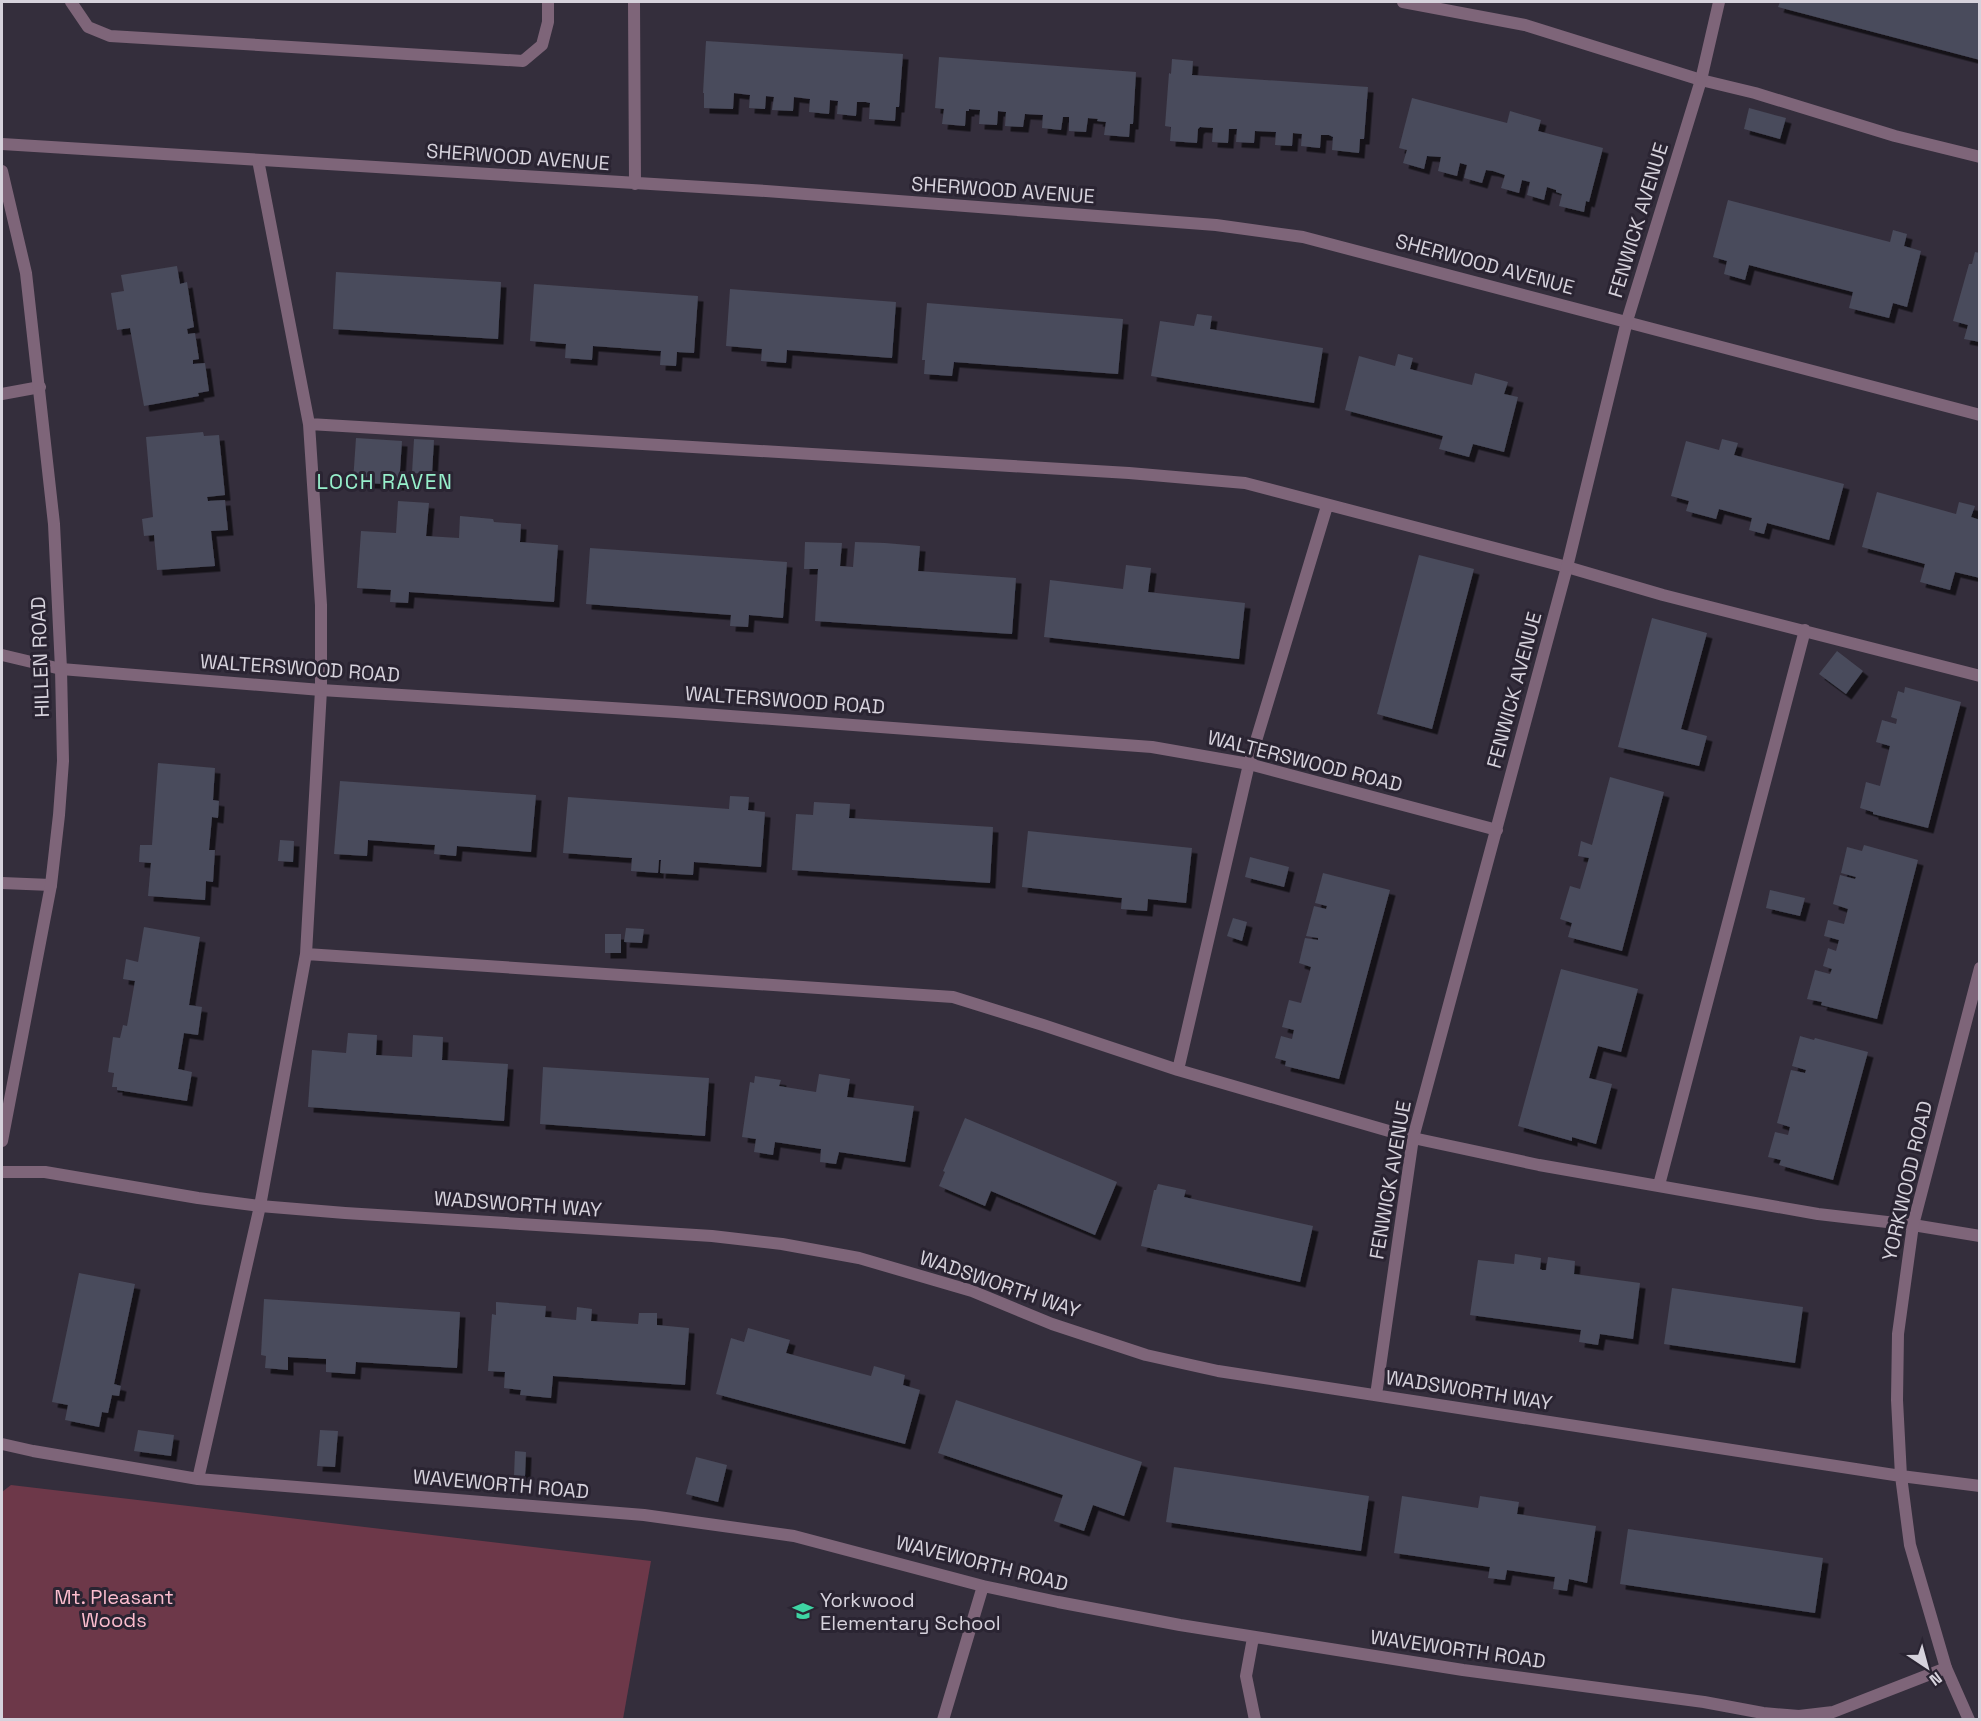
<svg xmlns="http://www.w3.org/2000/svg" width="1981" height="1721" viewBox="0 0 1981 1721" font-family="'Space Grotesk',sans-serif">
<style>
.green{fill:#6d3849}
.building{fill:#494b5b;filter:url(#shadow)}
.lines{fill:none;stroke-linecap:round;stroke-linejoin:round}
.service{stroke:#7e6579;stroke-width:12}
.minor{stroke:#7e6579;stroke-width:12}
.tertiary{stroke:#7e6579;stroke-width:12}
.labels{text-anchor:middle;dominant-baseline:central;stroke-width:6;stroke-linejoin:round;paint-order:stroke}
.street-label{font-size:20px;fill:#d6d2dc;stroke:#2a2432}
.park-label{font-size:20px;fill:#fcbdce;stroke:#2a2432}
.poi-label{font-size:20px;fill:#d6d2dc;stroke:#2a2432;text-anchor:start}
.neighbourhood-label{font-size:21px;letter-spacing:1.5px;fill:#97f0cc;stroke:#2a2432}
</style>
<defs>
<filter id="shadow"><feDropShadow dx="5.5" dy="5.5" stdDeviation="0" flood-color="#0009"/></filter>
</defs>
<rect width="100%" height="100%" fill="#342e3c"/>
<path class="green" d="M11 1485 651 1561 623 1719H2V1492Z"/>
<path class="building" d="M1780 2H1980V60L1778 7Z
M706 41 903 54 899 107H896L895 121 869 119 870 103 866 102H857L856 116 837 114 838 101 830 100 829 114 809 112 810 99 794 97 793 111 772 110 774 97 766 96 765 109 749 108 750 95 734 93 733 109 704 108V93H703Z
M939 57 1136 72 1133 124H1130L1129 137 1104 135 1106 122 1097 121 1098 119 1088 118 1086 132 1069 131V117H1063L1061 130 1042 128 1043 115 1025 114 1023 127 1005 126 1006 112 998 111 997 125 979 124 980 110 969 109V111H966L965 126 942 124 944 109 935 108Z
M1172 59 1193 61 1192 75 1368 87 1364 139H1360L1359 153 1332 150 1333 137 1329 135H1321L1320 148 1301 146 1302 134 1293 133 1292 146 1275 145 1276 132 1255 131 1254 143 1236 142 1237 129H1229L1228 143 1212 142 1213 128 1200 127 1198 129 1197 143 1170 141 1171 127 1165 126 1169 73 1171 74Z
M1412 98 1507 123 1510 111 1541 120 1538 131 1603 148 1589 202 1586 201 1584 212 1559 206 1562 194 1556 192V190L1547 187 1544 200 1527 195 1530 182 1522 180 1519 193 1501 188 1505 175 1493 171 1486 170 1482 183 1464 178 1467 165 1460 163 1457 176 1438 171 1441 157 1427 156 1424 169 1403 163 1407 150 1399 148Z
M1749 108 1786 118 1780 139 1744 129Z
M1728 200 1890 242 1893 230 1907 234 1904 246 1921 251 1907 307 1893 303 1889 318 1849 308 1853 292 1810 281 1749 265 1745 280 1724 274 1727 261 1713 257Z
M1975 252 1980 253V342L1964 339 1968 325 1953 321 1969 264H1972Z
M177 266 180 284 187 282 194 327 187 329 188 334 195 333 199 359 193 360V364L205 363 209 391 198 393 199 396 144 406 130 328 117 330 111 293 124 291 121 275Z
M336 272 501 282 498 339 333 329Z
M534 284 698 296 694 353 677 352 676 366 660 365 661 351 593 346 592 360 565 358 566 344 530 341Z
M730 289 896 302 892 358 787 350 786 363 761 361 762 349 726 346Z
M927 303 1123 319 1118 374 954 362 952 376 924 374 925 360H922Z
M1197 314 1212 316 1210 329 1323 348 1314 403 1151 376 1160 321 1194 326Z
M1398 354 1413 358 1410 369 1452 380 1472 385 1475 373 1508 382 1504 394 1518 397 1504 452 1473 444 1469 457 1439 449 1443 436 1345 410 1359 356 1395 366Z
M203 432 204 436 219 435 225 495 207 497 208 501 225 500 228 530 211 531 215 566 157 570 154 535 144 536 142 519 153 517 146 437Z
M356 438 402 441 399 485 353 482Z
M414 439 434 440 432 474 412 473Z
M1722 439 1738 443 1734 455 1844 484 1829 540 1767 523 1764 534 1749 530 1752 518 1719 509 1716 519 1686 511 1689 501 1671 496 1686 441 1719 450Z
M1877 492 1956 514 1959 502 1975 506 1971 517 1980 520V578L1955 572 1950 590 1920 582 1925 564 1862 547Z
M398 501 429 503 426 536 459 538 460 516 493 519 494 522 521 524 520 542 558 545 554 602 409 592 408 603 390 602 391 590 357 588 361 531 396 533Z
M805 542 842 543 840 566 853 567 855 542 885 543 920 546 918 571 1016 578 1012 634 815 621 818 569H804Z
M590 548 787 562 783 618 749 615 748 627 730 626 731 615 586 604Z
M1419 555 1474 569 1432 729 1377 714Z
M1126 565 1151 568 1148 592 1245 603 1239 659 1044 637 1050 580 1123 589Z
M1652 618 1707 633 1681 729 1707 736 1699 766 1618 747Z
M1837 651 1863 671 1846 694 1819 674Z
M1905 687 1961 702 1928 828 1873 814V812L1860 808 1866 782 1880 786 1890 746 1876 742 1882 720 1896 724 1897 719 1891 717 1898 691 1904 693Z
M158 763 215 768 213 800 219 801 218 818 212 817 209 850H215L213 882 206 881 205 900 148 896 151 863 139 862 140 845H152Z
M1610 777 1664 792 1622 951 1568 937 1572 923 1560 919 1570 886 1580 889 1589 858 1578 856 1581 841 1592 845Z
M340 781 536 795 531 852 457 846 456 856 434 854 435 845 368 840 367 856 334 854Z
M730 796 749 797 748 810 765 812 761 867 694 862 693 875 660 873 661 860H659L658 873 631 871 632 858 563 853 568 797 729 809Z
M814 802 850 804 849 818 993 827 990 883 792 870 796 814 813 815Z
M1028 831 1192 848 1186 903 1148 899 1147 911 1121 909 1122 898 1022 887Z
M280 840 294 841 293 862 278 861Z
M1864 845 1918 860 1877 1019 1821 1005 1822 1002 1807 999 1815 970 1830 974 1832 969 1823 966 1828 948 1836 951 1839 940 1824 936 1828 920 1844 924 1848 909 1833 904 1840 875 1855 879 1856 877 1841 873 1847 847 1862 851Z
M1250 857 1289 867 1284 887 1245 877Z
M1323 873 1390 890 1339 1079 1285 1066 1286 1061 1275 1058 1281 1036 1292 1039 1294 1030 1282 1027 1289 1000 1301 1003 1311 967 1299 963 1305 938 1318 940V938L1306 936 1314 906 1326 909 1327 906 1315 903Z
M1770 890 1805 898 1800 916 1766 908Z
M1233 918 1247 922 1242 941 1227 936Z
M144 927 200 937 189 1005 202 1007 198 1035 184 1033 178 1069 192 1072 187 1101 117 1090V1087H112L114 1073 108 1072 113 1037 120 1038 123 1025 127 1026 135 981 123 979 126 959 138 962Z
M626 928 644 929 642 943 624 942Z
M605 934H621V953H605Z
M1561 969 1638 989 1621 1052 1598 1046 1589 1078 1612 1084 1596 1144 1572 1137V1141L1518 1126Z
M348 1033 377 1035 376 1055 412 1057 413 1035 443 1037 442 1060 508 1064 504 1121 308 1107 312 1050 346 1053Z
M1800 1036 1814 1040 1815 1038 1868 1052 1833 1180 1779 1165 1781 1160 1768 1157 1775 1132 1788 1135 1790 1127 1777 1123 1791 1070 1805 1073 1806 1070 1792 1066Z
M543 1067 709 1078 705 1136 540 1124Z
M819 1074 850 1079 847 1097 914 1106 905 1162 839 1152 836 1164 820 1162 821 1149 775 1142 773 1155 754 1152 756 1139 742 1137 750 1082 754 1083 755 1076 781 1080 779 1086 816 1092Z
M965 1118 1117 1182 1095 1235 991 1191 985 1206 939 1186 945 1172 943 1171Z
M1158 1184 1186 1190 1184 1197 1313 1226 1300 1282 1141 1246 1154 1190H1156Z
M1515 1254 1541 1258 1540 1269 1542 1270H1546L1548 1257 1575 1261 1574 1274 1640 1283 1633 1339 1600 1334 1598 1345 1579 1342 1581 1330 1470 1315 1478 1260 1514 1264Z
M79 1273 135 1284 114 1384 121 1386 119 1396 112 1395 108 1413 102 1412 99 1427 65 1420 68 1405 52 1402Z
M1672 1288 1803 1307 1795 1363 1664 1344Z
M264 1299 460 1312 457 1368 356 1362 355 1374 326 1372V1359L288 1357V1370L265 1368 266 1356 261 1355Z
M496 1302 546 1306 545 1317 576 1320 577 1307 592 1309 591 1321 638 1324 639 1313H657V1325L689 1328 685 1385 553 1376 551 1398 520 1395 521 1390 504 1388 505 1372 488 1371 492 1314 496 1315Z
M748 1328 790 1340 786 1353 871 1376 874 1366 905 1375 903 1385 920 1390 905 1444 716 1394 731 1338 744 1342Z
M956 1400 1142 1462 1124 1516 1093 1505 1084 1531 1054 1521 1063 1495 938 1453Z
M138 1430 174 1435 171 1456 134 1451Z
M320 1430 338 1431 335 1467 317 1466Z
M515 1451 526 1452 525 1476H514Z
M696 1457 727 1465 718 1502 686 1494Z
M1174 1467 1369 1496 1361 1551 1166 1522Z
M1402 1496 1478 1508 1480 1496 1519 1502 1517 1514 1596 1526 1587 1583 1569 1579 1567 1591 1553 1589 1555 1577 1507 1570 1505 1580 1488 1578 1490 1567 1394 1553Z
M1628 1529 1823 1558 1815 1613 1620 1584Z"/>
<g class="lines">
<path class="service" d="M71 2 88 27 110 36 523 61 542 45 548 22V2
M1403 2 1525 25 1701 80 1755 93 1895 136 1980 157
M309 424 1129 473 1245 483 1567 567 1663 595 1980 676
M2 655 61 669
M306 954 953 997 1043 1025 1178 1070 1413 1138 1539 1165 1818 1214 1913 1225 1980 1236
M1178 1070 1249 764 1327 506
M1659 1185 1805 630
M2 1444 33 1451 198 1479 644 1515 794 1536 983 1586 1058 1602 1180 1625 1463 1670 1704 1702 1763 1713 1799 1716 1833 1712 1946 1668
M198 1479 260 1206 306 954 321 690V605L309 424 258 160
M1253 1638 1246 1676 1255 1720
M943 1720 983 1586"/>
<path class="minor" d="M634 2 635 184
M2 144 766 191 1216 225 1303 237 1980 415
M2 394 40 387
M61 669 321 690 676 712 1152 747 1249 764 1497 830
M2 883 51 885
M2 1172H45L198 1198 260 1206 345 1213 712 1236 782 1244 859 1258 972 1291 1052 1324 1146 1355 1218 1371 1901 1476 1980 1486
M1376 1395 1413 1138 1567 567 1627 321 1701 80 1719 2
M1969 1720 1946 1668 1910 1545 1901 1476 1897 1400 1898 1334 1913 1225 1980 968"/>
<path class="tertiary" d="M2 171 26 273 54 524 61 669 63 761 59 815 51 885 2 1141"/>
</g>
<defs>
<g id="school-bare" transform="scale(1.62)"><path d="M0-5L7-2L0 1L-7-2ZM-4 1L0 2.5L4 1V4Q0 6-4 4Z" fill="#3ed4a3" stroke="#2a2432" stroke-width="2.5" paint-order="stroke"/></g>
</defs>
<g fill-rule="evenodd">
<use href="#school-bare" x="803" y="1611"/>
</g>
<g class="labels">
<g class="street-label">
<text transform="translate(518 157) rotate(4)">SHERWOOD AVENUE</text>
<text transform="translate(1003 190) rotate(4)">SHERWOOD AVENUE</text>
<text transform="translate(1638 220) rotate(-73)">FENWICK AVENUE</text>
<text transform="translate(1485 264) rotate(15)">SHERWOOD AVENUE</text>
<text transform="translate(40 657) rotate(-92)">HILLEN ROAD</text>
<text transform="translate(300 668) rotate(4)">WALTERSWOOD ROAD</text>
<text transform="translate(1514 690) rotate(-75)">FENWICK AVENUE</text>
<text transform="translate(785 700) rotate(4)">WALTERSWOOD ROAD</text>
<text transform="translate(1305 761) rotate(14)">WALTERSWOOD ROAD</text>
<text transform="translate(1390 1180) rotate(-80)">FENWICK AVENUE</text>
<text transform="translate(1907 1181) rotate(-77)">YORKWOOD ROAD</text>
<text transform="translate(518 1204) rotate(4)">WADSWORTH WAY</text>
<text transform="translate(1000 1284) rotate(19)">WADSWORTH WAY</text>
<text transform="translate(1469 1390) rotate(9)">WADSWORTH WAY</text>
<text transform="translate(501 1484) rotate(5)">WAVEWORTH ROAD</text>
<text transform="translate(982 1563) rotate(14)">WAVEWORTH ROAD</text>
<text transform="translate(1458 1649) rotate(8)">WAVEWORTH ROAD</text>
</g>
<g class="park-label">
<text x="114" y="1597">Mt. Pleasant<tspan x="114" dy="23">Woods</tspan></text>
</g>
<g class="poi-label">
<text x="820" y="1600">Yorkwood<tspan x="820" dy="23">Elementary School</tspan></text>
</g>
<g class="neighbourhood-label">
<text x="385" y="481">LOCH RAVEN</text>
</g>
</g>
<rect width="1981" height="1721" fill="none" stroke="#d6d2dc" stroke-width="6"/>
<g transform="translate(1927 1667) rotate(144)" stroke="#2a2432" stroke-width="4.5" paint-order="stroke">
<path d="M0-4.5L10 22L0 15L-10 22Z" fill="#d6d2dc"/>
<text y="-9" font-size="16" font-weight="bold" text-anchor="middle" fill="#d6d2dc">N</text>
</g>
</svg>
